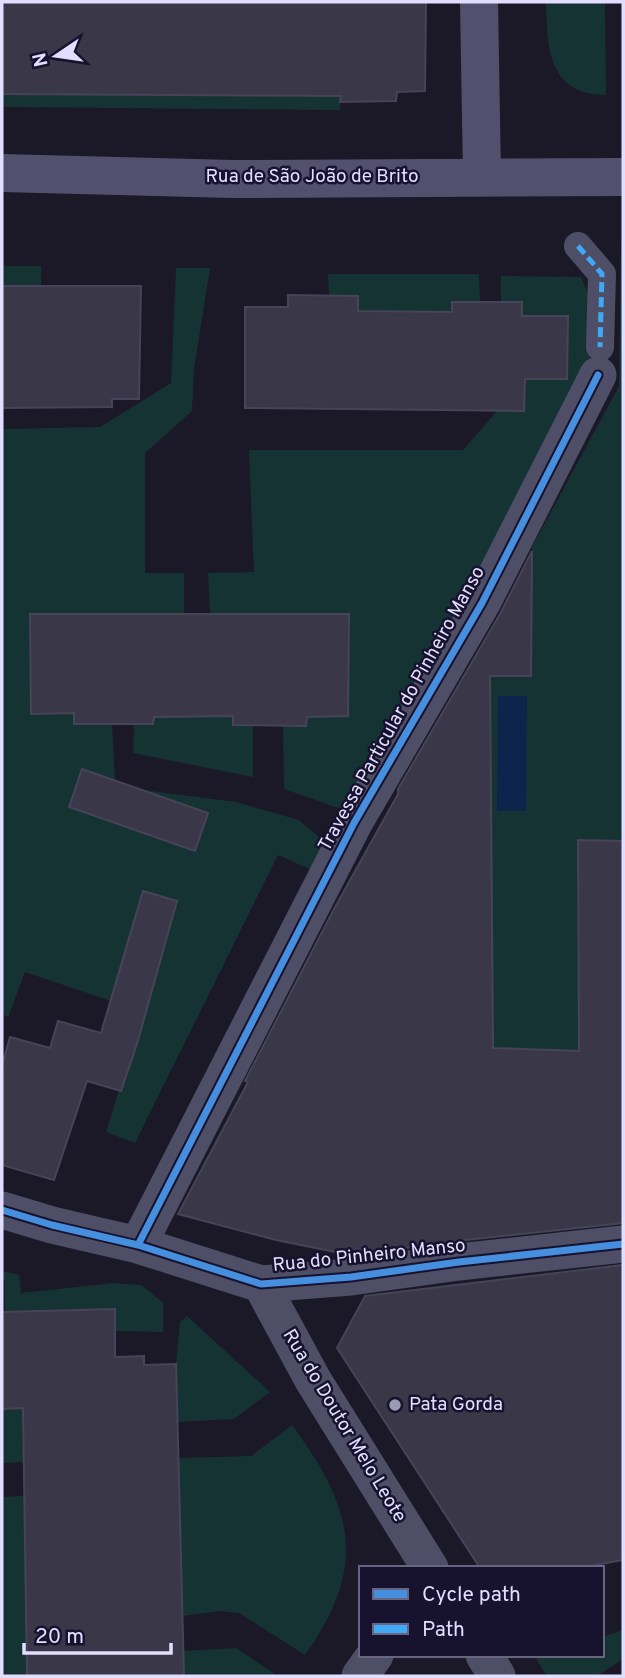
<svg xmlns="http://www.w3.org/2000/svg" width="625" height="1678" viewBox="0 0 625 1678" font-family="Overpass,sans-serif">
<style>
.green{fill:#163334}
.water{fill:#0e244c}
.building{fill:#3a3748;stroke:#474359;stroke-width:2}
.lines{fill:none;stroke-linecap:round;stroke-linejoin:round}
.pedestrian{stroke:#4f4e67;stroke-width:28}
.minor{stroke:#4f4e67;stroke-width:37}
.secondary{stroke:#52506d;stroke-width:38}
.quiet{stroke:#3fa9f5;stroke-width:5;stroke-dasharray:10 5;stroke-linecap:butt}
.cycleway-casing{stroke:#17122d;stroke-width:11}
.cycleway{stroke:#468fdf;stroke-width:7}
.poi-dot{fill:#9c99b3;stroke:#17122d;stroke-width:2.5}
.labels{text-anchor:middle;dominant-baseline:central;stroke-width:5;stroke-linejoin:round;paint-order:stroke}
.street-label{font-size:19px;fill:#e2deff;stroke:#17122d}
.poi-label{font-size:19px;fill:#e2deff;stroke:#17122d;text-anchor:start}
</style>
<rect width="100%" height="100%" fill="#1b1827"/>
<path class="green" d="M546 2H605L606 95C548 95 547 47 546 2Z
M2 94 278 96 341 94 340 110 2 107Z
M621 244H623V841L577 840 579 1056 530 1049 493 1048 490 676 531 675 532 547 619 386Z
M2 266H41V286H2Z
M176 268H210L194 369 192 411 145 453V573H184V614H30L31 713H74L75 724H112L115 781 70 807 195 851 207 813 136 789 236 802 299 820 318 836 326 854 314 871 278 855 135 1143 106 1132 162 953 128 942 111 1001 25 972 8 1017 2 1014V429L100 427 171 383Z
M328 274H479L480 302H452V312L358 311V296H329Z
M501 276 581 277 590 298V364L551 441 347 811 284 789 283 725 306 726 307 717 348 715 349 615 210 614 208 573 254 572 249 450H463L497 411H524L525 379H567L568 316H522V302H501Z
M233 716V725H253V777L133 753 134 724H152L154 717Z
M2 1271 19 1275 21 1293 114 1283 142 1285 163 1303V1332L115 1331V1309L5 1312V1280H2Z
M187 1316 270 1392 234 1419 178 1422 176 1364 180 1322Z
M23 1408 24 1462 2 1463V1409Z
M292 1425C353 1508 369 1565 305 1655L239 1613 220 1611 182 1616 178 1458 251 1456Z
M24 1496 27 1676H2V1497Z
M623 1630V1659L597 1676H547L536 1659 547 1655H602V1637Z
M236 1648 278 1676H184V1651Z"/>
<path class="water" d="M498 696H527L526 811H497Z"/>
<path class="building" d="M2 2H426L425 91 397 92 396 101 340 102 341 96 2 94Z
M2 286H141L139 399H112V407L2 408Z
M288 295 358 296V311L452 312V302H522V316H568L567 379H525L524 411 245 408V307H288Z
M532 551 531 676H490L493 1048 579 1051 578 840 623 841V1223L457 1241 345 1256V1254L276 1240 178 1214 248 1082 245 1081 334 909 398 794V789L500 614Z
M30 614H349L348 716 307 717 306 726 233 725V716L154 717 153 724H74V713L31 714Z
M82 769 208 813 195 851 69 807Z
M143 891 177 901 137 1044 121 1091 87 1081 54 1180 2 1165V1066L10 1037 50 1048 58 1021 101 1033Z
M623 1265V1560L580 1568H480L337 1348 365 1296Z
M115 1309V1357L144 1356V1365L176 1364 184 1676H27L23 1408 2 1409V1312Z"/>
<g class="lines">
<path class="pedestrian" d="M578 246 602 274 600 347"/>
<path class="minor" d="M2 1210 52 1225 138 1245 261 1284 351 1277 459 1262 623 1244
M138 1245 354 823 482 603 598 375
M261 1284 313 1380 430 1568
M484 1655 497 1676
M360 1676 375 1655"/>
<path class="secondary" d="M479 2 482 177
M2 173 233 179 623 177"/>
<path class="quiet" d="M578 246 602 274 600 347"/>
<g class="cycleway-casing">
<path id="cycleway" d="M2 1210 52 1225 138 1245 261 1284 351 1277 459 1262 623 1244
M138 1245 354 823 482 603 598 375"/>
</g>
<use href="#cycleway" class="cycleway"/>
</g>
<circle class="poi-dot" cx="395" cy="1405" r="7"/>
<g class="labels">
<g class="street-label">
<text x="312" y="177">Rua de São João de Brito</text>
<text transform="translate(402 709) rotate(-61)">Travessa Particular do Pinheiro Manso</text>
<text transform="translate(369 1256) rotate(-6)">Rua do Pinheiro Manso</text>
<text transform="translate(344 1426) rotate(59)">Rua do Doutor Melo Leote</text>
</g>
<g class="poi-label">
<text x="409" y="1405">Pata Gorda</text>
</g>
</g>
<rect width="625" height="1678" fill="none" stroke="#e2deff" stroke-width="7"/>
<rect x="359" y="1566" width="245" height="91" fill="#17122d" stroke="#686481" stroke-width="2"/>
<rect x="373" y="1589" width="35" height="10" fill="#468fdf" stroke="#686481" stroke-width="2"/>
<text x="422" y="1601" font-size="21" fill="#e2deff">Cycle path</text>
<rect x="373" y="1624" width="35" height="10" fill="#3fa9f5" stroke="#686481" stroke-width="2"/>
<text x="422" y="1636" font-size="21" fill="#e2deff">Path</text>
<g transform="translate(56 56) rotate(257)" stroke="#17122d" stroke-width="5" paint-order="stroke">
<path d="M0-5L12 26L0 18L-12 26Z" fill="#e2deff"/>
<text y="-10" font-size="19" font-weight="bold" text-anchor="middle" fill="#e2deff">N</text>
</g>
<path d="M24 1643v10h147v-10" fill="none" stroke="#e2deff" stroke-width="3.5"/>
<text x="35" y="1643" font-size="21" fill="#e2deff" stroke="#17122d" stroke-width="5" paint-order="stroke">20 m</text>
</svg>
